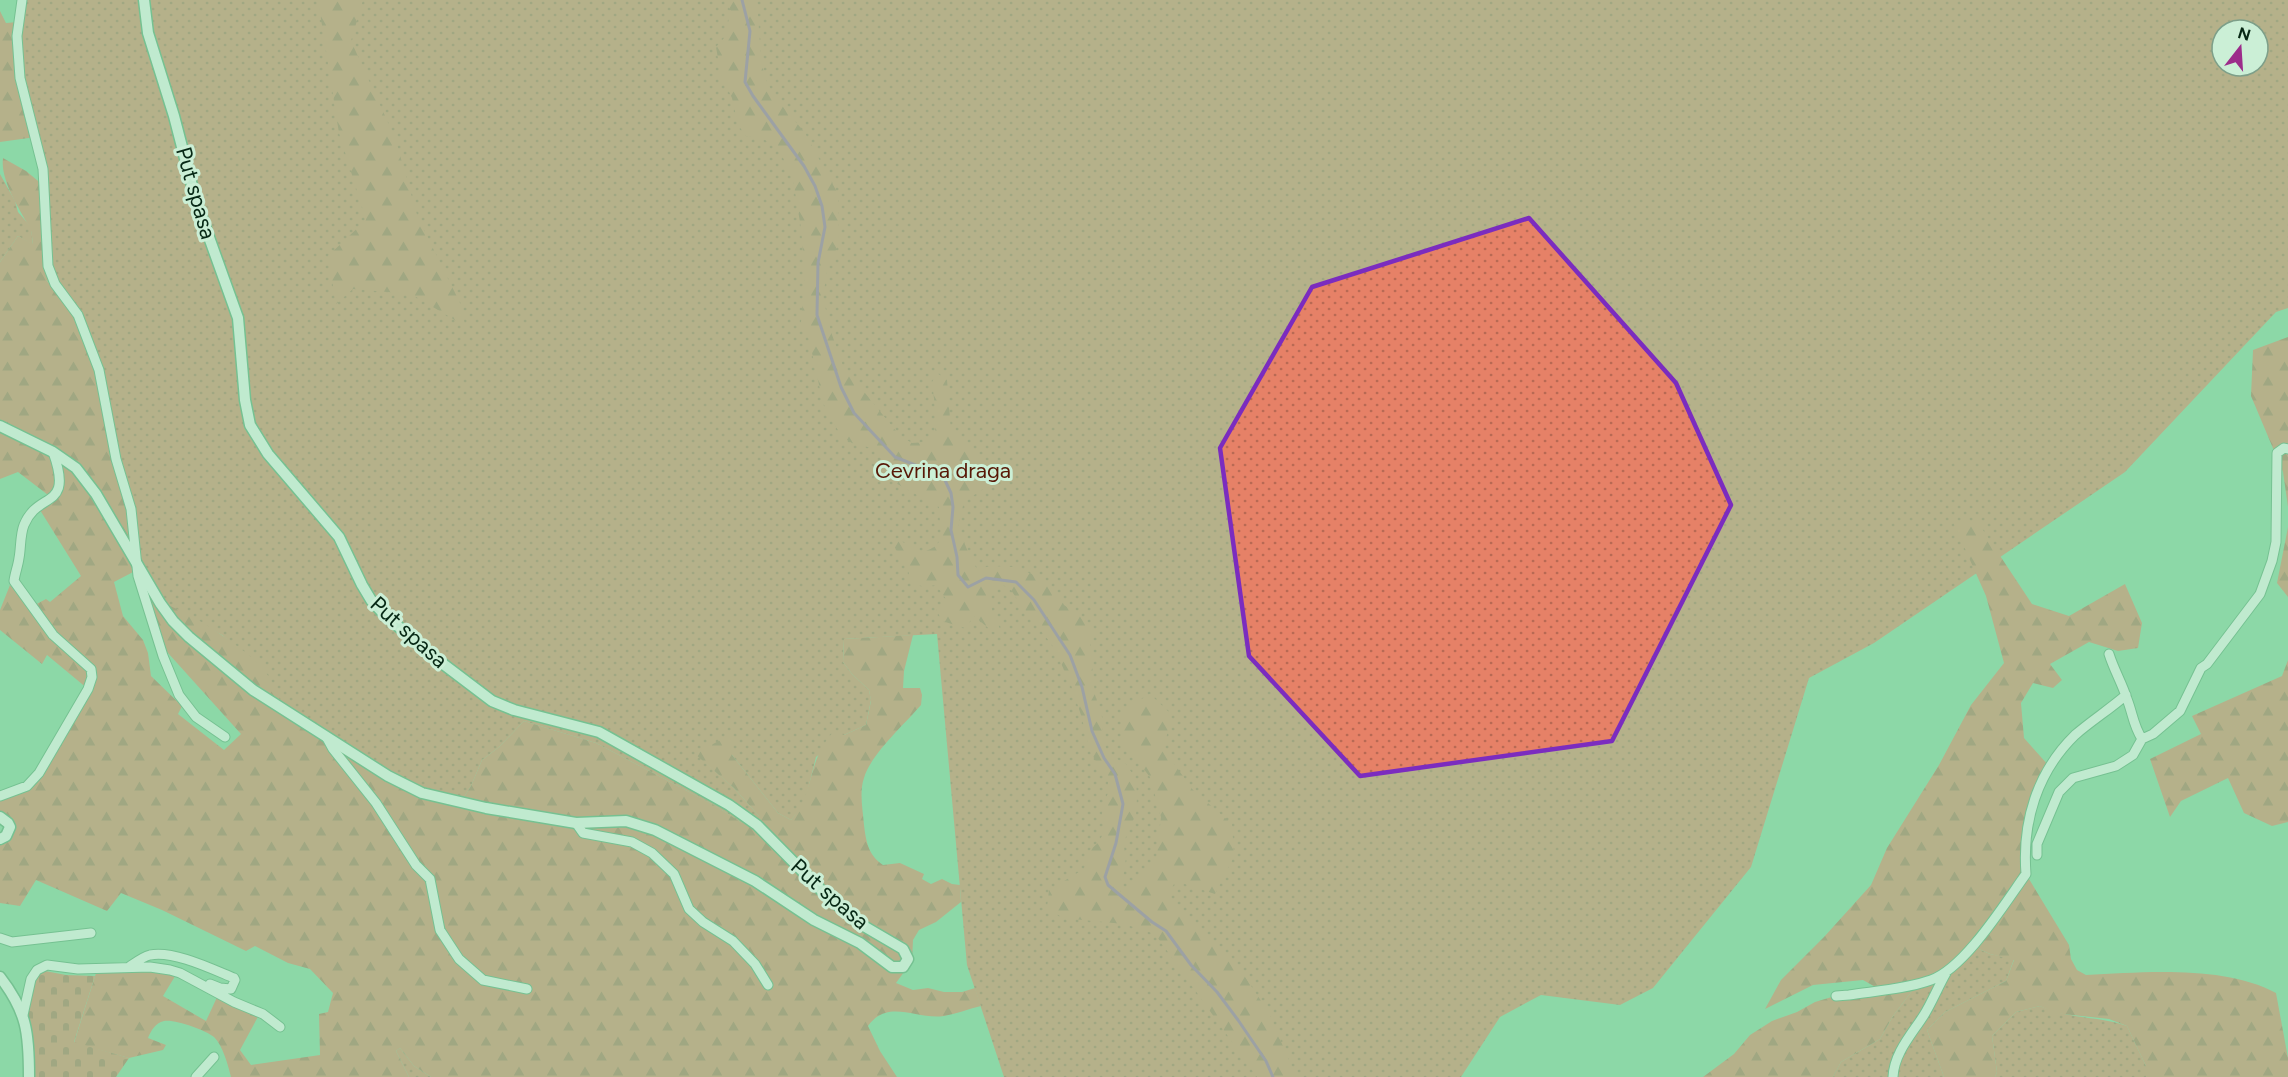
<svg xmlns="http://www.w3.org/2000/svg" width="2288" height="1077" viewBox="0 0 2288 1077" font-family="Figtree,sans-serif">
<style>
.grass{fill:url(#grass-dots);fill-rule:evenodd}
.forest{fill:url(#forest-firs)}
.cemetery{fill:url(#cemetery-stones)}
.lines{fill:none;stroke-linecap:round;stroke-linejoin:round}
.stream{stroke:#b05e9f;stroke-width:3}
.minor-casing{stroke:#5aa577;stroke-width:11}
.tertiary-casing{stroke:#5aa577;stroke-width:13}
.minor{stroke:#fff;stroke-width:9}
.tertiary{stroke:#fff;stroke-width:10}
.marked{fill:none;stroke:#7b2cbf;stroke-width:4.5;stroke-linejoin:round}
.labels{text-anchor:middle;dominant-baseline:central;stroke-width:6;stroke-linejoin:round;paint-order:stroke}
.street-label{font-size:22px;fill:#072815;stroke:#cbefd6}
.park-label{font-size:22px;fill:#571706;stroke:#cbefd6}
</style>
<defs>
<pattern id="grass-dots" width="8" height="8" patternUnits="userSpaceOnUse" patternTransform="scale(1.5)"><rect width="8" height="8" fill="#e68167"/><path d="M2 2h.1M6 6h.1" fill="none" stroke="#b86a54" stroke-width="1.8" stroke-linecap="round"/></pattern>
<pattern id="forest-firs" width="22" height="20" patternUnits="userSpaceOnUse" patternTransform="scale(1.5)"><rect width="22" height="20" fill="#e68167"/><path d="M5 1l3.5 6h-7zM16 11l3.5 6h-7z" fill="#b86a54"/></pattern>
<pattern id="cemetery-stones" width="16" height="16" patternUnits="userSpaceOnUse" patternTransform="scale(1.5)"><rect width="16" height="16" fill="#e68167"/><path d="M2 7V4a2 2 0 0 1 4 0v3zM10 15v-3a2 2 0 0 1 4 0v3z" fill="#b86a54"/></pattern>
</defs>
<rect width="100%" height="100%" fill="#8cd8a7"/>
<path class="grass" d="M22 0H2288V308L2276 312 2125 472 1874 643 1809 678 1751 867 1653 988 1620 1005 1541 995 1500 1017 1461 1077H1004L967 965 937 634 844 639 843 662 852 674 869 690 871 700 866 725 844 735 816 757 806 797 801 808 791 820 778 813 732 755V737L696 754 734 788 759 816V823H742L714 805 596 743 524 721 499 747 482 760 471 786 459 805 429 799 286 716 240 650 222 635 155 600 146 586 52 285 46 280 43 185 20 78ZM2222 30H2258V66H2222Z
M0 174 15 201 18 212 31 227 33 245 18 236 0 262Z
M1972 946 1990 954 2014 959 2006 981 1945 1012 1927 1030 1944 1077H1833L1841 1062 1880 1039 1893 1016 1912 991 1915 983Z
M2040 1006C2067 1019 2099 1016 2127 1026L2146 1066V1077H1995L1997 1072 1992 1036 2016 1012Z
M400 1048 414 1066 431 1077H409L396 1051Z"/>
<path class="forest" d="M318 0H363L351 41 395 138 418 218 462 307 465 326 411 294 353 289 336 304 328 256 366 220 339 133Z
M724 0H757L761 60 765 78 774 96 805 133 838 194 839 240 836 250 828 265 823 297 831 332 843 366 900 436 912 443 927 442 935 434 936 415 932 382 937 373 947 380 951 432 978 457 996 466C994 486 980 491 964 501L958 528 971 559 977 569 991 566 1013 567 1032 574 1055 589 1064 605 1080 616 1091 632 1090 645 1095 695 1103 720 1102 737 1108 754 1126 764 1136 779 1137 797 1136 815 1127 831 1124 847 1126 858 1121 890 1117 899 1156 862 1161 817 1150 777 1123 743V710L1150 694 1171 714 1164 750 1193 790 1232 824 1234 856 1215 894 1176 881 1167 895 1193 923 1234 960 1269 1013 1296 1077H1257L1155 934 1124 924 1063 918 1047 908 1049 890 1084 869 1090 850 1098 843 1103 834 1105 826 1102 815 1103 805 1108 793V782L1090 751 1081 715 1070 682 1052 645 1019 602 1011 590 1000 583 990 589 989 602 1000 629 993 632 974 616 965 628 942 621 936 609 946 599 936 585 925 587 911 583 908 570 894 546 897 538 919 553C950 546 939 531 939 507L892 481 889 462 879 450 852 443 841 436 823 403 809 339 801 322 805 276 801 228 793 180 779 149 765 140 746 136 738 125 732 98 721 75 716 47 724 38 731 11Z
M0 11 6 23 18 22 20 78 36 137 0 142Z
M3 158 26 171 43 185 46 280 78 315 99 370 131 509 137 570 114 582 123 616 143 640 148 653 151 676 182 706 178 714 224 750 241 734 159 643 145 600C174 599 240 645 261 666 272 678 280 700 286 716L398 786 459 805 471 786 482 760 499 747 524 721 596 743 714 805 742 823H759V816L734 788 695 754C707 748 719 739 732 736V755L778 813 791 820C816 791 806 761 834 731L844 735 866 725 871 701 869 690 852 674 843 662 844 639 913 635 904 671 903 688H920L922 695 921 705C904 725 871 754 864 778 859 792 863 811 864 825 866 841 868 855 883 865L900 863 924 874 922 879 931 884 942 879 952 884 960 885 961 902 936 922 919 930 913 940 912 961 896 983 913 990 928 988 944 992H962L975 988 981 1006C968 1009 956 1014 944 1016 916 1020 888 998 868 1026L880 1051 897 1077H431L414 1066 400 1048 396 1051 409 1077H231C228 1065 223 1046 214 1037 205 1030 175 1019 164 1021 155 1023 151 1031 148 1038L166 1045 163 1050 129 1058 74 1043 97 970 152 967 177 973 163 996 206 1021 219 993 260 1013 240 1050 251 1065 320 1055 319 1014 328 1012 333 993 310 969 288 963 255 946 246 951 162 910 121 893 107 911 36 880 20 906 0 903V837L8 830 0 817V792L27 786 88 689 47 655 42 664 0 630V610L10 585 29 608 46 599 50 602 81 576 40 510 52 498 18 472 0 479V262L18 236 33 244C32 238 32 230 29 226 19 209 0 179 3 158Z
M2288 337V507L2283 472 2251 396 2253 350Z
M1977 521 2032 604 2069 616 2125 584 2142 623 2138 648 2118 651 2089 642 2050 664 2062 680 2053 688 2033 683 2021 703 2024 738 2049 766 2032 806 2026 874 2069 945 2071 959 2077 970 2086 975C2144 972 2225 965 2276 993L2288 1058V1077H2146V1066L2127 1026 2109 1019 2054 1013 2040 1006 2016 1012 1992 1036 1997 1072 1995 1077H1944L1927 1030 1945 1012 2006 981 2014 960 1990 954 1972 946 1946 973 1915 983 1912 991 1893 1016 1880 1039 1841 1062 1833 1077H1703L1734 1054 1750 1035 1772 1021 1797 1012 1815 1002 1835 996 1879 989 1863 980 1813 985 1765 1009 1781 980 1824 937 1871 885 1887 848 1939 765 1971 705 2004 663 1986 596 1954 524Z
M2288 527V597L2277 583Z
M2288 660V822L2272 826 2244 813 2228 778 2181 801 2170 817 2150 759 2201 734 2192 716 2282 676Z"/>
<path class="cemetery" d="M40 970 66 975 95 976 74 1042 129 1058 116 1077H34V1046L25 1012 35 973Z"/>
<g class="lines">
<path class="stream" d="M742 0 750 31 745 82 753 96 804 166 815 186 822 206 825 227 818 263 817 315 841 387 854 413 895 457 943 476 951 493 953 507 951 530 957 557 958 575 968 587 986 578 1016 582 1034 600 1070 655 1082 687 1092 731 1104 758 1115 774 1123 804 1116 843 1105 877 1108 885 1152 922 1166 931 1191 965 1217 992 1238 1020 1266 1061 1273 1077"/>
<g class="minor-casing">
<path id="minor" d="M22 0 17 36 20 78 43 169 48 266 55 284 78 315 99 370 116 459 131 509 138 576 163 656 179 695 196 717 225 737
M2109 654C2114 670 2122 683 2127 699 2133 714 2133 725 2142 739
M327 738 333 749 376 803 416 865 430 879 440 930 459 959 483 980 527 989
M0 796 27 786 39 773 88 689 92 677 91 669 53 635 14 581C15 573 18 566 19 558 21 548 20 535 24 525 38 490 74 511 53 452
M576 823 583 833 632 842 652 853 674 874 689 909 703 922 733 941 755 964 768 985
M2037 855V844L2059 792 2073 778 2116 766 2133 755 2142 739 2153 734 2180 711 2201 668 2207 664 2260 594 2272 561 2276 542 2277 453 2284 448 2288 449
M0 938 12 942 91 933
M129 967C135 963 142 957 150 955 173 950 212 969 234 978L235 980 231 989 220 988 210 984
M1836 996 1849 995C1875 991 1906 989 1931 980 1965 968 2005 903 2026 874 2022 822 2037 772 2075 735 2091 721 2110 709 2126 695
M23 1015 31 979 37 970 47 965 78 969 150 967 170 970 180 973 234 1002 263 1014 280 1027
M196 1077 214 1057
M1893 1077C1894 1053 1912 1034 1924 1015 1932 1002 1938 987 1946 973"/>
</g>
<g class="tertiary-casing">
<path id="tertiary" d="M0 426 53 452 76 468 96 494 160 603 173 621 189 637 253 690 388 776 422 793 486 808 576 823 626 821 655 830 755 881 814 920 860 943 892 967H903L908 959 903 949 862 925 829 898 757 825 729 805 599 732 514 710 492 701 430 654 384 614 371 600 362 585 339 537 268 454 250 425 245 400 238 318 196 201 174 116 148 33 144 0
M0 817 8 823 10 827 6 836 0 839
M0 977C27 1012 29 1033 29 1077"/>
</g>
<use href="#minor" class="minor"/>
<use href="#tertiary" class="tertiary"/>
</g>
<path d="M0 0H2288V1077H0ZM1529 218 1676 383 1731 505 1612 741 1360 776 1249 656 1220 448 1312 287Z" fill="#8cd8a7" fill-opacity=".55" fill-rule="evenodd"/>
<path class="marked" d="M1529 218 1676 383 1731 505 1612 741 1360 776 1249 656 1220 448 1312 287Z"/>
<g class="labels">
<g class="street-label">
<text transform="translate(196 193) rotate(74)">Put spasa</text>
<text transform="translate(409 632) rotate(42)">Put spasa</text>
<text transform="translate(830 894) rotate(41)">Put spasa</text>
</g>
<g class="park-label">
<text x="943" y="470">Cevrina draga</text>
</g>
</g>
<g transform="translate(2240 48) rotate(17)"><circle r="28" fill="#cbefd6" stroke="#7d9f89" stroke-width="1.5"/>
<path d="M0-4.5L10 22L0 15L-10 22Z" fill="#9c2c8a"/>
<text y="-9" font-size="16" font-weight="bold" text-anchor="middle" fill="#072815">N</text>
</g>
</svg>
